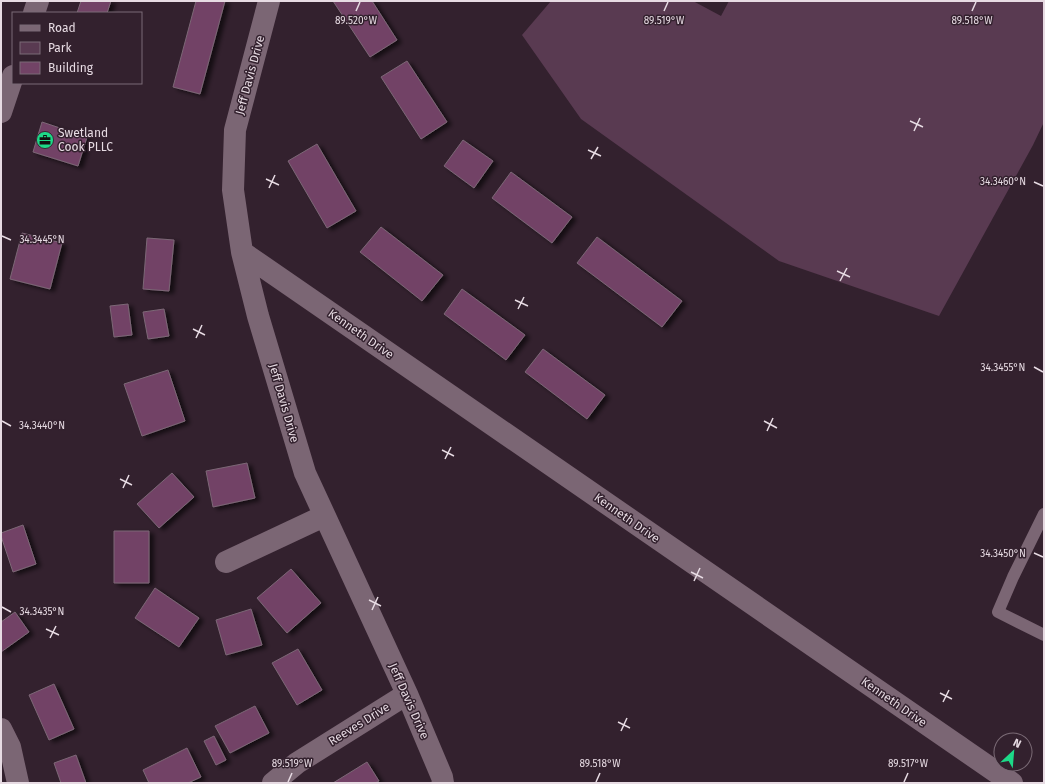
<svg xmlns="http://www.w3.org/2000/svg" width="1045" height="784" viewBox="0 0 1045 784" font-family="'Fira Sans',sans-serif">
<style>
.green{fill:#593a51}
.building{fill:#724366;stroke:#7c6776;filter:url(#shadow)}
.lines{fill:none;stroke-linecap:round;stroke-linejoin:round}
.service{stroke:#7b6674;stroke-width:12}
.minor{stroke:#7b6674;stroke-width:22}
.tertiary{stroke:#7b6674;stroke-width:22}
.ticks{fill:none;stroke:#e7dbe3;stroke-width:1.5}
.labels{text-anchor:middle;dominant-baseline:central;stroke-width:3;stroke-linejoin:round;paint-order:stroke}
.street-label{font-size:12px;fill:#e7dbe3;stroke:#33212e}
.poi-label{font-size:12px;fill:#e7dbe3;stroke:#33212e;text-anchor:start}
.ticks-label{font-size:10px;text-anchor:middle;fill:#e7dbe3;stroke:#33212e;stroke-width:3;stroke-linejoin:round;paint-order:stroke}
</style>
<defs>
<filter id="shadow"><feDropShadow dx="4.5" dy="2.5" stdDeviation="2" flood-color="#0009"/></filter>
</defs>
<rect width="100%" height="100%" fill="#33212e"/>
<path class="green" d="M551 1H693L721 16 729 1H1044V122L1033 145 939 316 779 261 581 119 522 35Z"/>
<path class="building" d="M81 1H111L107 13H77Z
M196 1H225L200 94 173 87Z
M333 1H372L397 40 370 57Z
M407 61 447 122 421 139 381 77Z
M42 122 87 137 78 166 33 152Z
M463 140 493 161 474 188 444 166Z
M317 144 356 211 327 228 288 161Z
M511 172 572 217 552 243 492 198Z
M381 227 443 275 422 301 360 252Z
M22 233 62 243 50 289 10 279Z
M597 237 682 301 662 327 577 263Z
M147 238 174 240 169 291 143 289Z
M462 289 525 335 506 360 444 314Z
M128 304 132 335 114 337 110 306Z
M164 309 169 336 148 339 143 312Z
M543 349 605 395 587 419 525 372Z
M168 370 185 421 142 436 124 384Z
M247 463 255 498 213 507 206 471Z
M172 473 194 497 159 528 137 504Z
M23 525 36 564 13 572 1 536V533Z
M114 531H149V583H114Z
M291 569 321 603 287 633 257 598Z
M155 588 199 618 179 647 135 618Z
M251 609 262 645 226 655 216 620Z
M15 612 29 632 1 652V622Z
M298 649 322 690 297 705 272 663Z
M54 684 74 729 49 740 29 695Z
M255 706 269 733 230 753 215 726Z
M214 736 226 760 216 765 204 741Z
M187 748 201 777 188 783H149L143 770Z
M76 755 86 783H61L54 763Z
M367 762 379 781 375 783H333Z"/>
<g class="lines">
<path class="service" d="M1044 514 1013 577 998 612 1044 635"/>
<path class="minor" d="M269 1 235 130 233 190 242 252 258 316 305 473 407 694 442 777 443 783
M242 252 1012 783
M226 562 324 516
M1 729 10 747 18 783
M273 783 297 763 407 694"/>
<path class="tertiary" d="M34 13 38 1
M1 112 13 76"/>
</g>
<path class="ticks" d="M356 11 360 2M664 11 668 2M972 11 976 2M910 121 923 127M914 131 920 118M588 150 601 156M591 159 598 147M266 179 279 185M1034 182 1043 186M269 188 275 175M2 236 11 240M837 271 850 277M840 281 847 268M515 300 528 306M518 309 524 297M193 329 205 335M196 338 202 325M1034 367 1043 372M2 421 11 426M764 421 777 428M767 431 773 418M442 450 454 456M445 459 451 447M120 479 132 485M123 488 129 475M1034 553 1043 557M691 572 703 578M694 581 700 568M369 600 381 606M2 607 11 612M372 610 378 597M46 629 59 635M50 638 56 626M940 693 952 699M943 702 949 690M618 722 630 728M621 731 627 718M288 782 292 773M596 782 600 773M904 782 908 773"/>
<defs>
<g id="office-disc" transform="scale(0.9)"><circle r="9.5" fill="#1dd988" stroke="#33212e"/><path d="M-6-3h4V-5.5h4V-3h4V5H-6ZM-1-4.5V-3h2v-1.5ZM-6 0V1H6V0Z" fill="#111"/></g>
</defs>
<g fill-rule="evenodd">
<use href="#office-disc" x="45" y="140"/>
</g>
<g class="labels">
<g class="street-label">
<text transform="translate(250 75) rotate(-75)">Jeff Davis Drive</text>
<text transform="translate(361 334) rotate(35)">Kenneth Drive</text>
<text transform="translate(284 403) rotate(74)">Jeff Davis Drive</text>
<text transform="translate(627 518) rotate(35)">Kenneth Drive</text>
<text transform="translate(409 701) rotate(66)">Jeff Davis Drive</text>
<text transform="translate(894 702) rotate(35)">Kenneth Drive</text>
<text transform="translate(359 724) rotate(-32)">Reeves Drive</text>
</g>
<g class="poi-label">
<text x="58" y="133">Swetland<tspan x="58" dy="14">Cook PLLC</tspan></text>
</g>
</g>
<g class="ticks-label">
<text x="356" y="24">89.520°W</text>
<text x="664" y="24">89.519°W</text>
<text x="972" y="24">89.518°W</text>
<text x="1003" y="185">34.3460°N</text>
<text x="42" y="243">34.3445°N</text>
<text x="1003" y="371">34.3455°N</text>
<text x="42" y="429">34.3440°N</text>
<text x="1003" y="557">34.3450°N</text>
<text x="42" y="615">34.3435°N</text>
<text x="292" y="767">89.519°W</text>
<text x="600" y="767">89.518°W</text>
<text x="908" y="767">89.517°W</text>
</g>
<rect width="1045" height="784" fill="none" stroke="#e7dbe3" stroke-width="4"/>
<rect x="12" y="12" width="130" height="72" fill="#33212e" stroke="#7b6b76"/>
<rect x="20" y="25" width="20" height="6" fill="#7b6674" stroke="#7b6b76"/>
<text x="48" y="32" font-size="12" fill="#e7dbe3">Road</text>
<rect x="20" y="42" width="20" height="12" fill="#593a51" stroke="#7b6b76"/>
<text x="48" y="52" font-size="12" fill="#e7dbe3">Park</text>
<rect x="20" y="62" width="20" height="12" fill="#724366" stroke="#7b6b76"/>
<text x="48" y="72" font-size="12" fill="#e7dbe3">Building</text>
<g transform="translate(1013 752) rotate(26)"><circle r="19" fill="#33212e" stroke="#7b6b76"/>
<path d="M0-3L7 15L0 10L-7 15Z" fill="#1dd988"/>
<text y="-6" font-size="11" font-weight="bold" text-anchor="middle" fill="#e7dbe3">N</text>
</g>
</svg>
